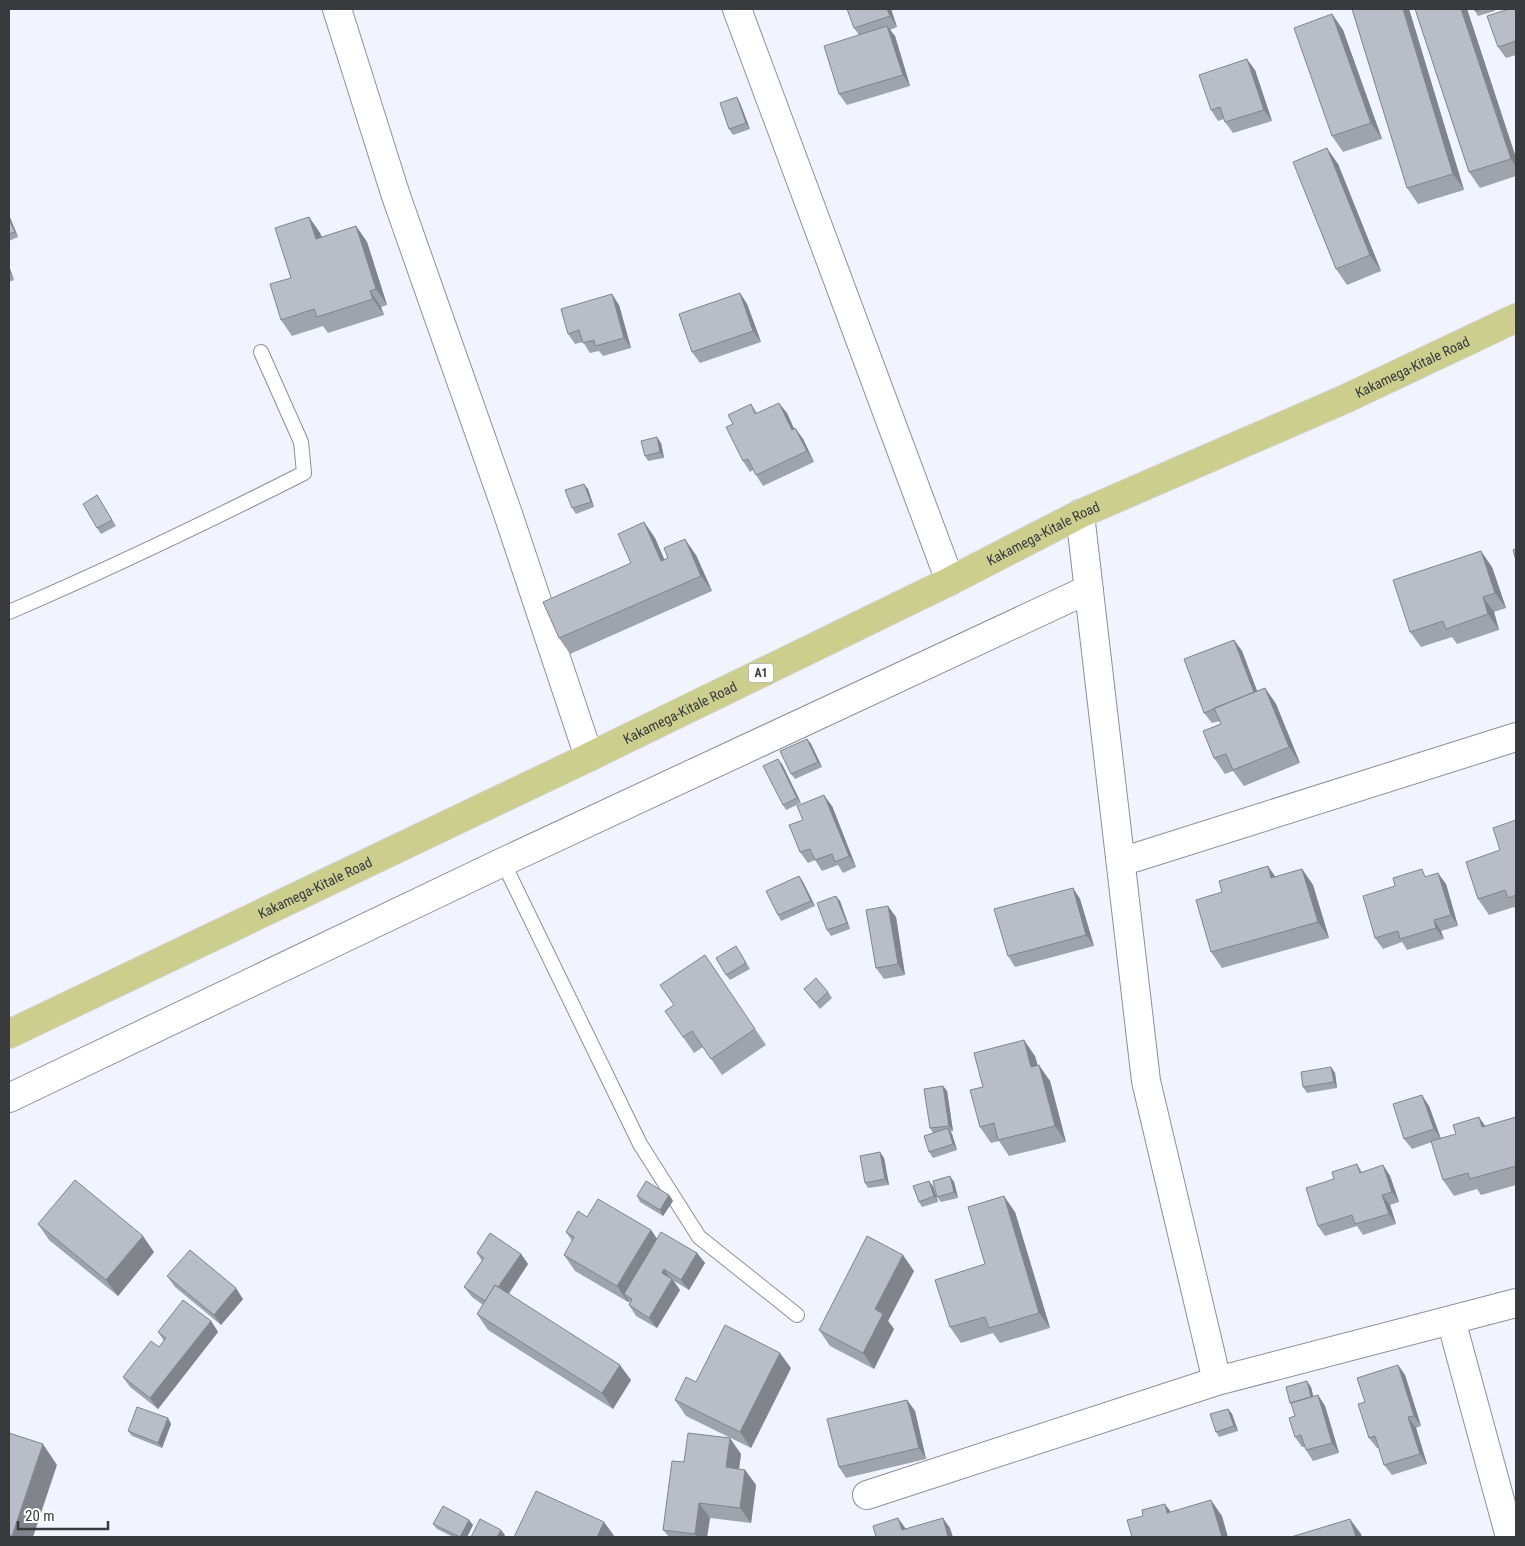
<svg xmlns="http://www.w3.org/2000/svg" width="1525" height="1546" viewBox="0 0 1525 1546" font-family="'Roboto Condensed',sans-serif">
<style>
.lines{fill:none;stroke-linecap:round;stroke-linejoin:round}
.service-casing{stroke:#8c8f9a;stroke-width:16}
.minor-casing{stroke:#8c8f9a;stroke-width:30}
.trunk-casing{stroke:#d3d4d5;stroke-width:30}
.service{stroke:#fff;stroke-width:14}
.minor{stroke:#fff;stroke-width:28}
.trunk{stroke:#ccce8e;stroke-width:28}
.wall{fill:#9fa3ac}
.shaded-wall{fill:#82848c}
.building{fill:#b9bdc8;stroke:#82848c}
.labels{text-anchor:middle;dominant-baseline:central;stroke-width:4;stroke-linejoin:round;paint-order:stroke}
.shield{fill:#fff;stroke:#747578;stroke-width:1}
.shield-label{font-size:12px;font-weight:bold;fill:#383a3e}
.street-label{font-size:14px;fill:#383a3e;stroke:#fff}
</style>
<rect width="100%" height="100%" fill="#f1f4fe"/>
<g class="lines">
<g class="service-casing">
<path id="service" d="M9 612C109 569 207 522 304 473L301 442 261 352
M503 862 640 1144 699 1237 797 1315"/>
</g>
<g class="minor-casing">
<path id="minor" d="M337 9 396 196 508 514 589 757
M737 9 950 581
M1121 862 1516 737
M9 1098 503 862 1089 589
M1451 1320 1510 1537
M1217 1381 1516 1303
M867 1495 1217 1381 1146 1081 1080 514"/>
</g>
<g class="trunk-casing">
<g id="trunk">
<path id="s1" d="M9 1034 589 757 950 581 1080 514 1345 399 1516 318"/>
</g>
</g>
<use href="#service" class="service"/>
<use href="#minor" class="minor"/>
<use href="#trunk" class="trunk"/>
</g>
<path class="wall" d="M847 9H891L897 27 890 30 895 36 910 86 847 105 839 94 859 35 854 28Z
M1352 9H1409L1464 190 1418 204 1407 188Z
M1415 9H1467L1516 158V176L1480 188 1469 172Z
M1474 9H1495V11L1478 16Z
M1516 9V55L1506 58 1498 47Z
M1332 14 1343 30 1382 139 1343 152 1332 136Z
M1255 70 1272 121 1233 133 1225 122 1224 119 1218 121 1211 110Z
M737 97 740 103 750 129 733 135 729 129Z
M1338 164 1381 271 1347 285 1336 269Z
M9 215 18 237 9 241Z
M309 217 320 233 322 237 356 226 367 242 387 305 381 307 384 315 328 333 323 326 292 336 281 320 291 278Z
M9 266 14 280 9 282Z
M740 293 747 304 761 342 700 363 692 352Z
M619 305 631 348 603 356 599 351 590 353 583 342 575 344 568 334Z
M751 404 757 413H787L794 429 795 428 803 439 814 462 763 486 753 470 750 472 743 461 733 424Z
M661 443 664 458 648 461 645 456Z
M588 489 594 507 576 514 572 508Z
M101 501 116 526 101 534 97 528Z
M644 522 655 538 664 559 696 555 712 591 570 654 559 638 631 563Z
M1492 567 1506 608 1494 612 1499 630 1457 644 1452 637 1421 647 1410 632Z
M1234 640 1242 651 1257 691 1265 688 1276 704 1300 763 1244 786 1233 771 1225 774 1214 758 1221 724 1220 721 1212 723 1204 713Z
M807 739 811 744 822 767 795 779 791 774Z
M782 764 801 803 786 810 783 805Z
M832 806 856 867 843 873 838 865 822 871 815 860 808 863 800 852 803 820Z
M1516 820V910L1514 907 1489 915 1478 899 1500 850Z
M1302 869 1313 885 1329 938 1222 968 1211 952 1222 892Z
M799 876 803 882 815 906 781 921 778 915Z
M1428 877 1446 884 1458 926 1441 931 1444 939 1407 950 1402 942 1383 949 1375 938Z
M1073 888 1080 899 1094 946 1015 967 1008 956Z
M840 901 850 929 831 936 827 930Z
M896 917 905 975 884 979 876 968Z
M740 952 750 969 730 980 726 975Z
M705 955 766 1045 722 1075 703 1047 694 1053 683 1037 674 1005Z
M804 989 828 992 832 998 820 1009Z
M1035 1056 1038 1066 1050 1081 1066 1142 1009 1156 999 1141 991 1143 980 1127 983 1087Z
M1331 1067 1335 1073 1337 1088 1307 1093 1303 1087Z
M943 1086 947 1091 953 1131 950 1132 952 1134 957 1150 933 1158 929 1152 933 1133 930 1128Z
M1429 1106 1441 1139 1516 1117V1185L1481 1195 1477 1189 1454 1196 1443 1180 1432 1142 1412 1149 1404 1139Z
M884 1158 889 1185 868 1188 865 1183Z
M1357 1164 1362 1172 1383 1165 1390 1176 1399 1202 1390 1205 1396 1224 1363 1235 1357 1226 1325 1236 1318 1226 1334 1179Z
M950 1176 954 1182 958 1198 941 1202 937 1197Z
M933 1186 938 1202 922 1207 919 1202Z
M669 1195 673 1201 663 1216 640 1202 637 1196Z
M1015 1212 1050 1328 1000 1343 993 1333 961 1343 950 1327Z
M38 1224 154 1252 118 1296 49 1240Z
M651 1230 657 1239 697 1253 705 1263 689 1290 674 1281 680 1290 657 1328 636 1316 629 1305 630 1303 629 1301 628 1302 575 1271 564 1255 572 1241 566 1232Z
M477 1253 521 1254 528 1264 509 1294 631 1380 613 1409 488 1330 477 1314 483 1305 472 1297 464 1287 482 1261Z
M914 1271 888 1321 894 1329 874 1369 830 1346 819 1330Z
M167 1276 243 1299 221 1325 175 1287Z
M211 1321 218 1332 158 1409 130 1387 123 1377 159 1347 164 1341 158 1332Z
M1398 1365 1405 1375 1421 1426 1416 1428 1427 1464 1392 1475 1384 1465 1379 1448H1377L1369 1438 1365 1402Z
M791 1368 751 1448 686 1416 675 1400Z
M1311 1387 1313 1397 1318 1395 1325 1406 1339 1453 1313 1461 1306 1450 1305 1447H1302L1295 1437V1416L1292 1406 1290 1403Z
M907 1400 915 1411 926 1459 846 1478 839 1467Z
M1228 1409 1232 1414 1238 1431 1219 1437 1216 1432Z
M168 1418 171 1424 162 1448 132 1436 128 1431Z
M741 1454 739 1469 745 1470 756 1485 751 1523 710 1518 707 1537H669L663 1530 684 1462Z
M469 1520 473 1525 467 1537H453L437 1529 433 1524Z"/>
<path class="shaded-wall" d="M887 9H891L897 27 890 16Z
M1403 9H1409L1464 190 1453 174Z
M1461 9H1467L1516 158V167L1511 159Z
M1332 14 1343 30 1382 139 1371 123Z
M887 26 895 36 910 86 903 75Z
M1247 59 1255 70 1272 121 1264 110Z
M737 97 740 103 750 129 746 123Z
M1327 148 1338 164 1381 271 1370 255Z
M9 215 18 237 15 232 9 219Z
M309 217 320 233 328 255 316 239Z
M356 226 367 242 387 305 376 289Z
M9 266 14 280 9 271Z
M370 291 381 307 384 315 373 299Z
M740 293 747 304 761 342 753 331Z
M612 294 619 305 631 348 624 338Z
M779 403 787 413 799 440 792 430Z
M795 428 803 439 814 462 807 451Z
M657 437 661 443 664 458 660 452Z
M584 484 588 489 594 507 591 502Z
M644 522 655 538 672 577 661 561Z
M685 539 696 555 712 591 701 576Z
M1481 551 1492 567 1506 608 1495 593Z
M1483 597 1494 612 1499 630 1488 614Z
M1234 640 1242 651 1262 704 1255 694Z
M1265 688 1276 704 1300 763 1289 747Z
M807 739 811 744 822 767 818 762Z
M778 759 782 764 801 803 797 798Z
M824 795 832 806 856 867 849 856Z
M1268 866 1279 882 1271 878Z
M1302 869 1313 885 1329 938 1318 922Z
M1438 873 1446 884 1458 926 1451 915Z
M799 876 803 882 815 906 811 901Z
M1073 888 1080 899 1094 946 1086 935Z
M836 896 840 901 850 929 847 923Z
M888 906 896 917 905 975 898 964Z
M1434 920 1441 931 1444 939 1436 928Z
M1024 1040 1035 1056 1042 1083 1031 1067Z
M1039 1065 1050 1081 1066 1142 1055 1126Z
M1331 1067 1335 1073 1337 1088 1334 1082Z
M943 1086 947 1091 953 1131 949 1126Z
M1422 1095 1429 1106 1441 1139 1434 1129Z
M1479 1117 1490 1133 1482 1127Z
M948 1128 952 1134 957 1150 953 1144Z
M880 1152 884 1158 889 1185 885 1179Z
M1383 1165 1390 1176 1399 1202 1392 1192Z
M950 1176 954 1182 958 1198 954 1192Z
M929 1181 933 1186 938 1202 934 1196Z
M669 1195 673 1201 663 1216 660 1210Z
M1382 1195 1390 1205 1396 1224 1389 1214Z
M1004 1196 1015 1212 1050 1328 1039 1313Z
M651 1230 662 1246 624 1294 629 1301 628 1302 617 1286Z
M143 1236 154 1252 118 1296 106 1280Z
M697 1253 705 1263 689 1290 681 1280Z
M521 1254 528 1264 495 1313 488 1303Z
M903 1255 914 1271 888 1321 894 1329 874 1369 863 1353 875 1309Z
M664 1269 671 1280 662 1273Z
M672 1279 680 1290 657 1328 649 1318Z
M236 1288 243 1299 221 1325 214 1315Z
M211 1321 218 1332 158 1409 150 1398Z
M780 1353 791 1368 751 1448 740 1432Z
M620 1365 631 1380 613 1409 602 1393Z
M1398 1365 1405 1375 1421 1426 1414 1416Z
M1307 1381 1311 1387 1315 1403 1311 1398Z
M1318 1395 1325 1406 1339 1453 1332 1443Z
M907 1400 915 1411 926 1459 919 1448Z
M1228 1409 1232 1414 1238 1431 1234 1426Z
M1408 1417 1416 1428 1427 1464 1420 1454Z
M168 1418 171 1424 162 1448 158 1443Z
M730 1438 741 1454 737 1483 726 1467Z
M43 1444 57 1465 33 1537H13L12 1536Z
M745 1470 756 1485 751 1523 740 1508Z
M1211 1500 1222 1516 1228 1537H1222Z
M699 1503 710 1518 707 1537H697L695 1534Z
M1165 1504 1176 1519 1167 1513Z
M898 1518 906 1529 902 1530Z
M943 1518 950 1528 953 1537H948Z
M1350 1519 1361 1534 1362 1537H1356Z
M469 1520 473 1525 467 1537H460Z
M604 1522 615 1537H597Z
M501 1530 505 1535 504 1537H497Z"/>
<path class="building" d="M847 9H887L890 16 854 28Z
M1352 9H1403L1453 174 1407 188Z
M1415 9H1461L1511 159 1469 172Z
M1474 9H1482L1475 11Z
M1509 9H1516V41L1498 47 1487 16Z
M1332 14 1371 123 1332 136 1294 28Z
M887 26 903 75 839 94 824 46Z
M1247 59 1264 110 1225 122 1220 107 1211 110 1199 75Z
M737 97 746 123 729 129 720 103Z
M1327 148 1370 255 1336 269 1293 162Z
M309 217 316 239 356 226 376 289 370 291 373 299 317 317 314 309 281 320 270 284 291 278 275 228Z
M9 219 15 232 9 234Z
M740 293 753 331 692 352 679 314Z
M612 294 624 338 595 346 594 340 583 343 579 330 568 334 561 309Z
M779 403 792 430 795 428 807 451 756 475 748 459 743 461 726 427 733 424 728 415 751 404 755 414Z
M657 437 660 452 645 456 641 441Z
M584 484 591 502 572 508 565 490Z
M97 495 112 520 97 528 83 504Z
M644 522 661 561 668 558 664 548 685 539 701 576 559 638 543 602 631 563 618 534Z
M1516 549V560L1513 550Z
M1481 551 1495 593 1483 597 1488 614 1446 629 1443 621 1410 632 1393 580Z
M1234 640 1254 692 1204 713 1184 659Z
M1265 688 1289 747 1233 770 1226 754 1214 758 1203 731 1221 724 1214 708Z
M807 739 818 762 791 774 780 751Z
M778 759 797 798 783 805 763 766Z
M824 795 849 856 835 862 832 854 815 860 810 849 800 852 789 825 803 820 797 806Z
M1516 820V895L1508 898 1505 890 1478 899 1466 862 1500 850 1493 828Z
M1268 866 1271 878 1302 869 1318 922 1211 952 1196 900 1222 892 1219 881Z
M1422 869 1425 877 1438 873 1451 915 1434 920 1436 928 1400 939 1398 931 1375 938 1363 896 1395 886 1393 878Z
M799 876 811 901 778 915 766 891Z
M1073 888 1086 935 1008 956 994 909Z
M836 896 847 923 827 930 817 903Z
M888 906 898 964 876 968 866 910Z
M736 946 746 963 726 975 716 958Z
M705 955 755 1029 711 1059 692 1031 683 1037 665 1011 674 1005 660 985Z
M816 978 828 992 816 1003 804 989Z
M1024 1040 1031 1067 1039 1065 1055 1126 998 1140 994 1123 980 1127 970 1090 983 1087 974 1053Z
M1331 1067 1334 1082 1303 1087 1301 1072Z
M943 1086 949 1126 930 1128 924 1089Z
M1422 1095 1434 1129 1404 1139 1393 1104Z
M1479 1117 1482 1127 1516 1117V1166L1470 1179 1468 1173 1443 1180 1431 1141 1456 1134 1453 1125Z
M948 1128 953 1144 929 1152 924 1136Z
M880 1152 885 1179 865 1183 860 1156Z
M1357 1164 1360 1173 1383 1165 1392 1192 1382 1195 1389 1214 1355 1224 1352 1215 1318 1226 1306 1188 1334 1179 1332 1172Z
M950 1176 954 1192 937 1197 933 1181Z
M75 1180 143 1236 106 1280 38 1224Z
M646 1181 669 1195 660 1210 637 1196Z
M929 1181 934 1196 919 1202 913 1186Z
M1004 1196 1039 1313 989 1328 985 1317 950 1327 935 1280 985 1264 968 1207Z
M598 1199 651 1230 617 1286 564 1255 574 1237 566 1232 578 1211 587 1217Z
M661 1232 697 1253 681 1280 664 1269 662 1273 672 1279 649 1318 629 1305 632 1299 624 1294Z
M490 1233 521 1254 498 1287 495 1285 485 1301 464 1287 484 1258 477 1253Z
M867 1236 903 1255 875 1309 883 1314 863 1353 819 1330Z
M190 1250 236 1288 214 1315 167 1276Z
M495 1285 620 1365 602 1393 477 1314Z
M183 1300 211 1321 150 1398 123 1377 151 1341 159 1347 166 1338 158 1332Z
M725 1325 780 1353 740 1432 675 1400 686 1377 696 1382Z
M1398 1365 1414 1416 1408 1417 1420 1454 1384 1465 1375 1436 1369 1438 1358 1404 1365 1402 1357 1378Z
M1307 1381 1311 1397 1290 1403 1286 1387Z
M1318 1395 1332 1443 1306 1450 1301 1435 1295 1437 1289 1418 1295 1416 1291 1403Z
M907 1400 919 1448 839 1467 827 1419Z
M137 1407 168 1418 158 1443 128 1431Z
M1228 1409 1234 1426 1216 1432 1210 1414Z
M9 1433 43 1444 12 1536 9 1535Z
M688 1433 730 1438 726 1467 745 1470 740 1508 699 1503 695 1534 663 1530 672 1461 684 1462Z
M536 1491 604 1522 597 1537H514Z
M1211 1500 1222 1537H1132L1127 1520 1143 1516 1142 1510 1165 1504 1167 1513Z
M443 1506 469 1520 460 1537 433 1524Z
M898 1518 902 1530 943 1518 948 1537H876L873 1526Z
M480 1519 501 1530 497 1537H471Z
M1350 1519 1356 1537H1291Z"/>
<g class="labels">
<rect class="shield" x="748.5" y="663.5" width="25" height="19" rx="4"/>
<g class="shield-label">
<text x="761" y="673">A1</text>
</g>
<g class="street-label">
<text stroke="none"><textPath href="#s1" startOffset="1554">Kakamega-Kitale Road</textPath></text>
<text stroke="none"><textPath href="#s1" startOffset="1149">Kakamega-Kitale Road</textPath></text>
<text stroke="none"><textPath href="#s1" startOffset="744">Kakamega-Kitale Road</textPath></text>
<text stroke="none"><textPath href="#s1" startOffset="339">Kakamega-Kitale Road</textPath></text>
</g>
</g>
<rect width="1525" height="1546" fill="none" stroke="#383a3e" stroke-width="20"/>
<path d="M18 1521v8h90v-8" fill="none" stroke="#383a3e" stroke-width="2.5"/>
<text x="25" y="1521" font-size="15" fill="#383a3e" stroke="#ffffff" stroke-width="4" paint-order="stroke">20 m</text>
</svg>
